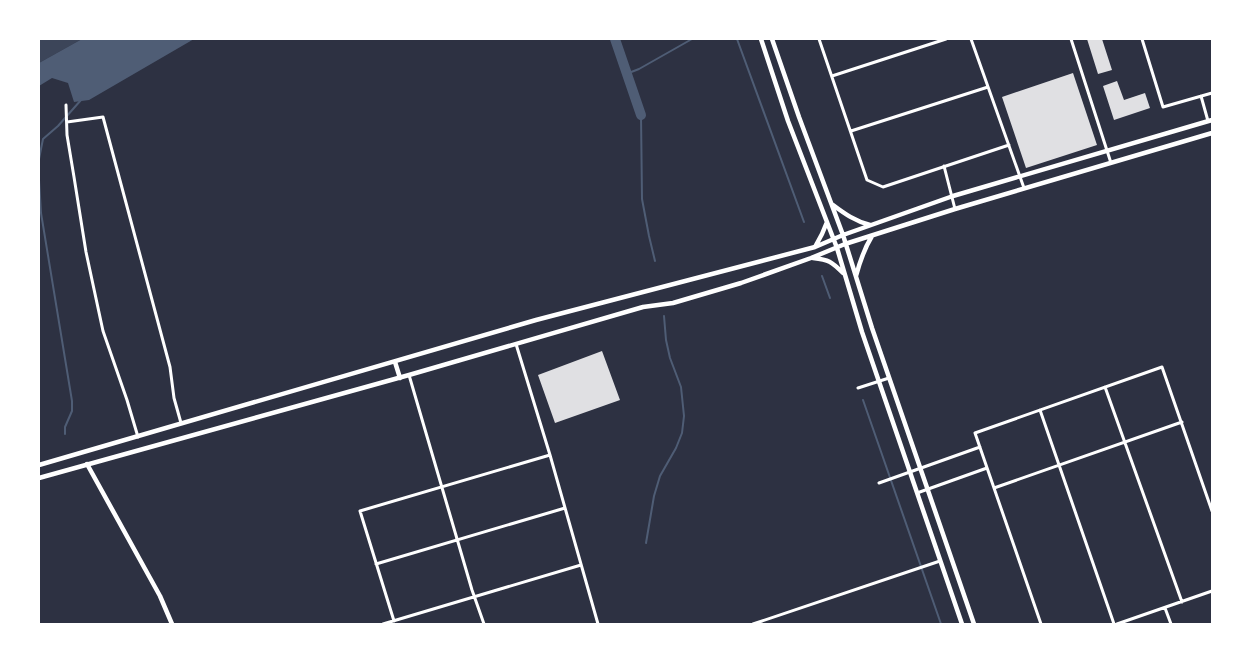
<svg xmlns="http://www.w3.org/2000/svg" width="1251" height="663" viewBox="0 0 1251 663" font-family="'Asap Condensed',sans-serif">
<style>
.green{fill:#3c4559}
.water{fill:#4f5d75}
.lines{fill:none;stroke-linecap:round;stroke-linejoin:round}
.stream{stroke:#4f5d75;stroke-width:2}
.river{stroke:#4f5d75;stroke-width:10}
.building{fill:#e0e0e3}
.minor{stroke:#fff;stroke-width:3}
.tertiary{stroke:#fff;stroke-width:4.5}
.secondary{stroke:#fff;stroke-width:4.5}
</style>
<rect width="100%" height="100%" fill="#2d3142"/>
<path class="green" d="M39 39H82L39 63Z"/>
<path class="water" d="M82 39H194L89 100 74 102 68 83 52 78 39 86V63Z"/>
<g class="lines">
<path class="stream" d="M737 39 804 222
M626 74 639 69 692 39
M641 115 642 199 649 236 655 261
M39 159 43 139 58 126 81 100
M39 180 41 213 72 401V411L65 427V434
M822 276 830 298
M863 400 941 624
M646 543 654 496 660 476 676 448 682 433 684 416 681 387 670 358 666 340 664 316"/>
<path class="river" d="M615 39 641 115"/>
</g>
<path class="building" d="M1087 39H1102L1112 70 1098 74Z
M1073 73 1097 145 1026 168 1002 97Z
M1117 81 1124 100 1145 93 1150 108 1114 120 1103 86Z
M602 351 620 400 555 423 538 375Z"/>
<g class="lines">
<path class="minor" d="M819 39 867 180 883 187 1009 145
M971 39 1024 188
M1071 39 1111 163
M1142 39 1163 107 1212 93
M832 76 946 39
M1201 96 1208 121
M66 105 67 135 74 177 86 252 103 331 127 400 138 437
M67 122 103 117 170 367 174 398 181 423
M851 131 988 87
M944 166 955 209
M516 344 550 455 598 624
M409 375 472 590 484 624
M1105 387 1182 602
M858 388 889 378
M1040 410 1114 624
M879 483 980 447
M994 488 1182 422
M917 493 987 468
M376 564 565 508
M1165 608 1171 624
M394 621 360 511 550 455
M383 624 581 565
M753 624 940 561
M1041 624 975 433 1162 367 1212 511
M1117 624 1212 591"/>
<path class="tertiary" d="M87 464 160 596 172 624"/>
<path class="secondary" d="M761 39 788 121 837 248 862 332 962 624
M772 39 799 117 843 235 872 328 974 624
M833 205C845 214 855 221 870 225
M815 247 822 234 827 222
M813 258C829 260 831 261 843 273
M856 276C860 261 864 249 872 236
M395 362 400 378
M39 465 536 320 815 247 843 235 953 196 1212 120
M39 478 409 375 643 307 673 303 741 283 811 258 845 244 955 209 1212 133"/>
</g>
<rect width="1251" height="663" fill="none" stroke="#ffffff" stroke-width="80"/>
</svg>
